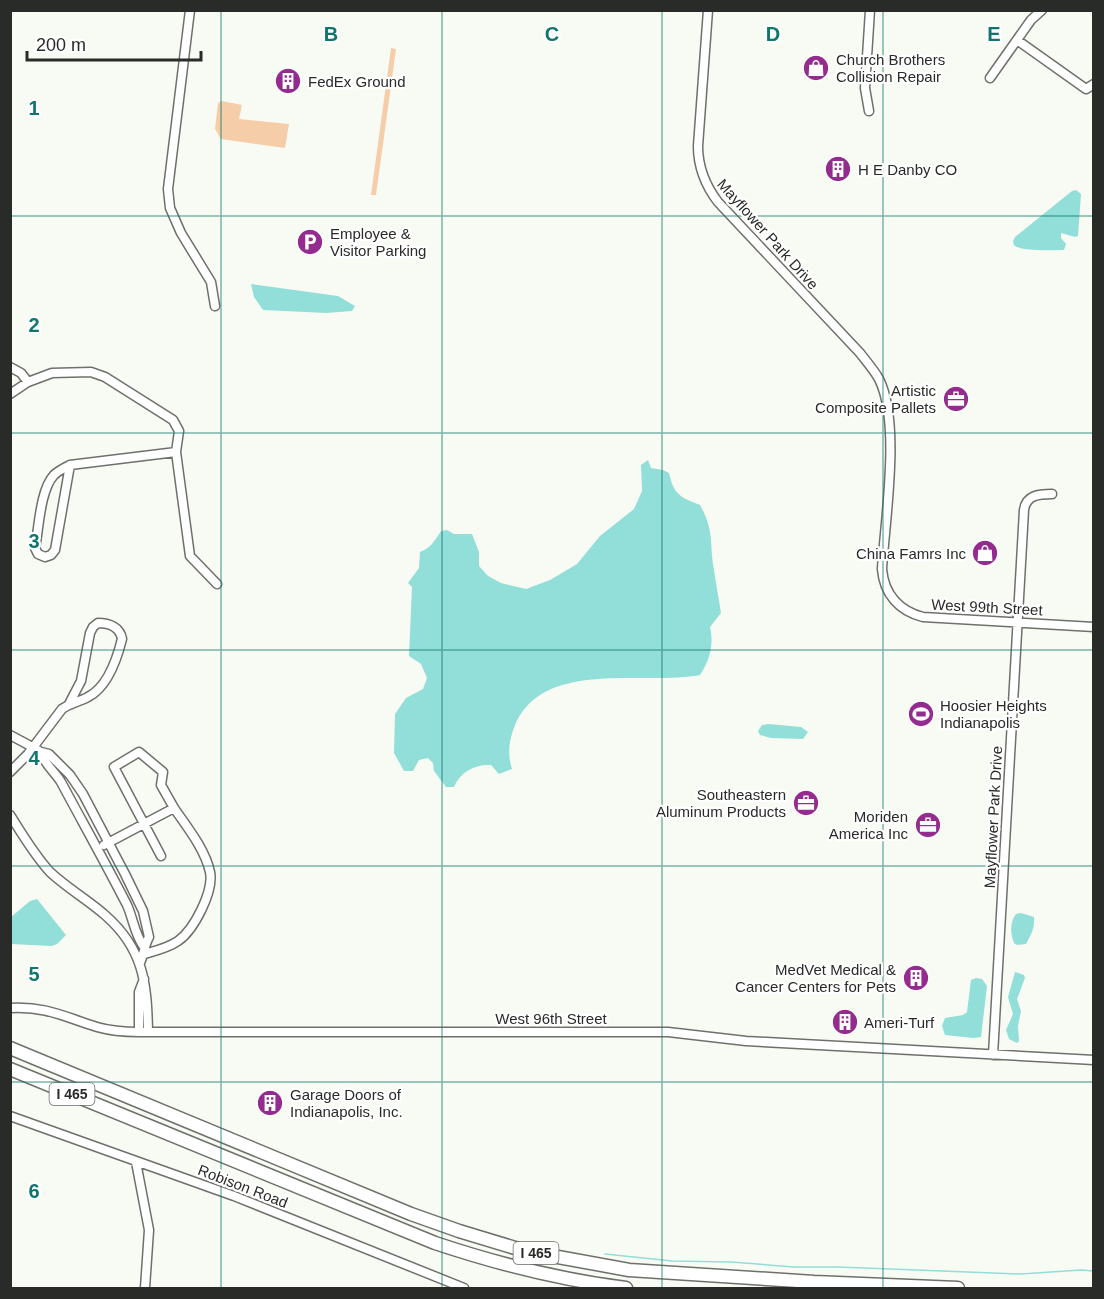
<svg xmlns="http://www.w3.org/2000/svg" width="1104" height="1299" viewBox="0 0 1104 1299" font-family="Arial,sans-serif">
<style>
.green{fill:#f5cda8}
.water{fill:#92ded8}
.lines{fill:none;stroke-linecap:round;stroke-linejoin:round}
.stream{stroke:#92ded8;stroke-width:1.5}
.minor-casing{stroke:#6e716b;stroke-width:11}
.highway-casing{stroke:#6e716b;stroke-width:15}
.minor{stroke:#fff;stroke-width:8}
.highway{stroke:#fff;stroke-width:12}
.grid{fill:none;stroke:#0f766e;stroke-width:1.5;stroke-opacity:0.55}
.labels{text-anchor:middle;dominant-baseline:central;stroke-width:4.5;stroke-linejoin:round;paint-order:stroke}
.shield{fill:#fff;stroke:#696b68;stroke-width:1.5}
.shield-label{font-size:14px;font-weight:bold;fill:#292b28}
.poi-label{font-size:15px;fill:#292b28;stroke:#fff;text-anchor:start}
.street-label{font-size:15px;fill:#292b28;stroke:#fff}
.grid-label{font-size:20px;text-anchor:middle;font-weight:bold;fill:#0f766e;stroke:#fff;stroke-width:4.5;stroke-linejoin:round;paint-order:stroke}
</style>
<rect width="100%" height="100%" fill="#f8fbf4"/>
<path class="green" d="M391 48 396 49 376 195H371Z
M222 101 242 105 239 119 289 124 285 148 221 139 215 129 218 103Z"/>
<path class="water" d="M1076 190 1081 194 1078 236 1075 237 1061 233V238L1066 244 1064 250C1055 250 1020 252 1014 245 1013 244 1014 242 1013 241L1015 237 1072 191Z
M251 284 338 296 355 306 352 311 326 313 263 310 254 297Z
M648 460 651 468 663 470 669 473C674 495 680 497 700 505 715 532 709 543 714 570 716 585 719 599 721 613L710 627C714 644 710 660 700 675 644 686 544 658 515 725 509 740 507 754 512 769L499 774 491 765C475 764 460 772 454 787H446L434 771 433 763 428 758 419 760 413 771H404L394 753 395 714 406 698 423 689 427 678 421 664 409 656 412 587 408 583 419 568 420 552C430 549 436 539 441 531L447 530 454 534H472L479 552V566L488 576 501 583 526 589 550 580 577 564 600 536 634 509 642 491 641 465Z
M769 724 801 727 808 732 803 739 771 738 760 735 758 731 762 725Z
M37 899 66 935 57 944 52 946 11 944V917L30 901Z
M1021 913 1034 917C1035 928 1031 935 1026 944L1017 945 1014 943C1010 934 1010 921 1016 914Z
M1015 972 1024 975 1025 978 1017 999 1021 1011 1018 1026 1019 1041 1017 1043 1009 1039 1006 1030 1013 1014 1008 997Z
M976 978 982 979 987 986 981 1037 973 1038 945 1035 942 1026 945 1018 963 1015 967 1012 971 980Z"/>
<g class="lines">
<path class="stream" d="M605 1254 672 1261 731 1262 794 1267H838L1021 1274 1081 1270 1094 1271"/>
<g class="minor-casing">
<path id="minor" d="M190 10 168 189 170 208 181 233 211 282 215 306
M708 10 698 146C698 168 705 185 718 202L860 353C866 361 874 370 879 379 901 423 885 519 882 569 884 594 899 611 923 617L1094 627
M1017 40 1086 89 1094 84
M990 78 1031 20 1042 10
M869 111 865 88 870 10
M10 367 21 373 28 382
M10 394 28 382 52 373 91 372 105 377 173 420 179 431 176 452 190 556 217 584
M70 465 55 550 51 555 45 557 38 554 35 548C39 528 40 490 54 475 58 471 64 468 70 465L176 452
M10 735 38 750
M10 772 28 754 62 709C70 703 79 702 88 697 108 687 117 659 122 639 120 627 109 623 98 623L93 627 90 633 81 681 69 704
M10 815C22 834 35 856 50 872 67 888 88 900 105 915 144 949 147 984 148 1032
M104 845 174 808C187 827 205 849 210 872 214 891 194 930 178 941 168 948 155 951 144 954
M161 856 114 767 139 752 163 772 161 785 174 808
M140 963C144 954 144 946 149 937L143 911 125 874 83 794 70 775 49 754 41 752C44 764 55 772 61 782 83 823 106 864 127 905 133 918 135 936 144 947
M10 1008C47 1006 64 1017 97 1027 111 1031 124 1032 139 1032H668L746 1041 1094 1060
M139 1032V992L144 979
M993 1055 1024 510C1026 495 1039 494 1052 494
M10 1116 234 1196 464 1288
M136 1162 149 1230 145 1288"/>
</g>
<g class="highway-casing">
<path id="highway" d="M10 1048 411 1214 459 1231 525 1251 629 1270 814 1282 958 1288
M10 1069 435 1243C498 1264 561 1280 626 1288"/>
</g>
<use href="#minor" class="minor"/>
<use href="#highway" class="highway"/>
</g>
<path class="grid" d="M221 10V1288M442 10V1288M662 10V1288M883 10V1288M10 216H1094M10 433H1094M10 650H1094M10 866H1094M10 1082H1094"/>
<defs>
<g id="shop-disc" transform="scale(1.35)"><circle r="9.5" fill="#942c90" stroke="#fff"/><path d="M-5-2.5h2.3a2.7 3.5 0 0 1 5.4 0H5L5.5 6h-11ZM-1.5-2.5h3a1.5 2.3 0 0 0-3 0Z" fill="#fff"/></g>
<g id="building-disc" transform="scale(1.35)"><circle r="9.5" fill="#942c90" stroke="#fff"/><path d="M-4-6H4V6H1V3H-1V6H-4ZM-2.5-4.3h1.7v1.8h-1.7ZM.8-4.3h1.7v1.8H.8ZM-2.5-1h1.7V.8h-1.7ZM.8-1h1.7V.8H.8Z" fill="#fff"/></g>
<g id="parking-disc" transform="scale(1.35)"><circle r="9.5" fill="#942c90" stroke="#fff"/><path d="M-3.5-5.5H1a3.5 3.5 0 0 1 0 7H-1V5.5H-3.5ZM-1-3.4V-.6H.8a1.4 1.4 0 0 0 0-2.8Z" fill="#fff"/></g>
<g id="office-disc" transform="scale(1.35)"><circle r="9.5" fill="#942c90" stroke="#fff"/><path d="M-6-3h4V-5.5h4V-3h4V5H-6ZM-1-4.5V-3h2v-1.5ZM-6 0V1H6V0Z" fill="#fff"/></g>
<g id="stadium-disc" transform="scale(1.35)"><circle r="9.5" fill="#942c90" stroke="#fff"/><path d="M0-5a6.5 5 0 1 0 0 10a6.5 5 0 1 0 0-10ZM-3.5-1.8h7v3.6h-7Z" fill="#fff"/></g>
</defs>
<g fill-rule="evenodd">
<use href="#shop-disc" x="816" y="68"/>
<use href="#building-disc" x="288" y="81"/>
<use href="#building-disc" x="838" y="169"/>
<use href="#parking-disc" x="310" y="242"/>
<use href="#office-disc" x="956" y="399"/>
<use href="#shop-disc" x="985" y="553"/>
<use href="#stadium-disc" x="921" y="714"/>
<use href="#office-disc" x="806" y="803"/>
<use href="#office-disc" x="928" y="825"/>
<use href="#building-disc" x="916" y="978"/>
<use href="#building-disc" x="845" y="1022"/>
<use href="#building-disc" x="270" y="1103"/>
</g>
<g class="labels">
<g class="shield">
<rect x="49.5" y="1083" width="45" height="22" rx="4.5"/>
<rect x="513.5" y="1242" width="45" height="22" rx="4.5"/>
</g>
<g class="shield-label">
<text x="72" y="1094">I 465</text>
<text x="536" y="1253">I 465</text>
</g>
<g class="poi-label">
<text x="836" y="59">Church Brothers<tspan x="836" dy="17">Collision Repair</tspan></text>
<text x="308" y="81">FedEx Ground</text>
<text x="858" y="169">H E Danby CO</text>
<text x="330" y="233">Employee &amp;<tspan x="330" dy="17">Visitor Parking</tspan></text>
<text x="936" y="390" text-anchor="end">Artistic<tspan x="936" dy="17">Composite Pallets</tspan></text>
<text x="966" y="553" text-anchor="end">China Famrs Inc</text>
<text x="940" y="705">Hoosier Heights<tspan x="940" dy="17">Indianapolis</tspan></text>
<text x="786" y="794" text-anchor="end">Southeastern<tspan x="786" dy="17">Aluminum Products</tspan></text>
<text x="908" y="816" text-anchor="end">Moriden<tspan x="908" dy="17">America Inc</tspan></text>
<text x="896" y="969" text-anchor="end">MedVet Medical &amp;<tspan x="896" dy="17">Cancer Centers for Pets</tspan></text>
<text x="864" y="1022">Ameri-Turf</text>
<text x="290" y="1094">Garage Doors of<tspan x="290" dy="17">Indianapolis, Inc.</tspan></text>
</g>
<g class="street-label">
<text transform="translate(768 234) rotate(48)">Mayflower Park Drive</text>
<text transform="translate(987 607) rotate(3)">West 99th Street</text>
<text transform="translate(993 817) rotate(-87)">Mayflower Park Drive</text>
<text x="551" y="1018">West 96th Street</text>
<text transform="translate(243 1186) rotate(21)">Robison Road</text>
</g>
</g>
<g class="grid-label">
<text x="331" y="41">B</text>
<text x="552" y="41">C</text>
<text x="773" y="41">D</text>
<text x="994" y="41">E</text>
<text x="34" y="115">1</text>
<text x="34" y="332">2</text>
<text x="34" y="548">3</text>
<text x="34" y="765">4</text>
<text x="34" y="981">5</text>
<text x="34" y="1198">6</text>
</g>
<rect width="1104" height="1299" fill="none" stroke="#292b28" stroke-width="24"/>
<path d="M27 51v9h174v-9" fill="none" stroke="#292b28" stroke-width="3"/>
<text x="36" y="51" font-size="18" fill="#292b28" stroke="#ffffff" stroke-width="4.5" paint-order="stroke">200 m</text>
</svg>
